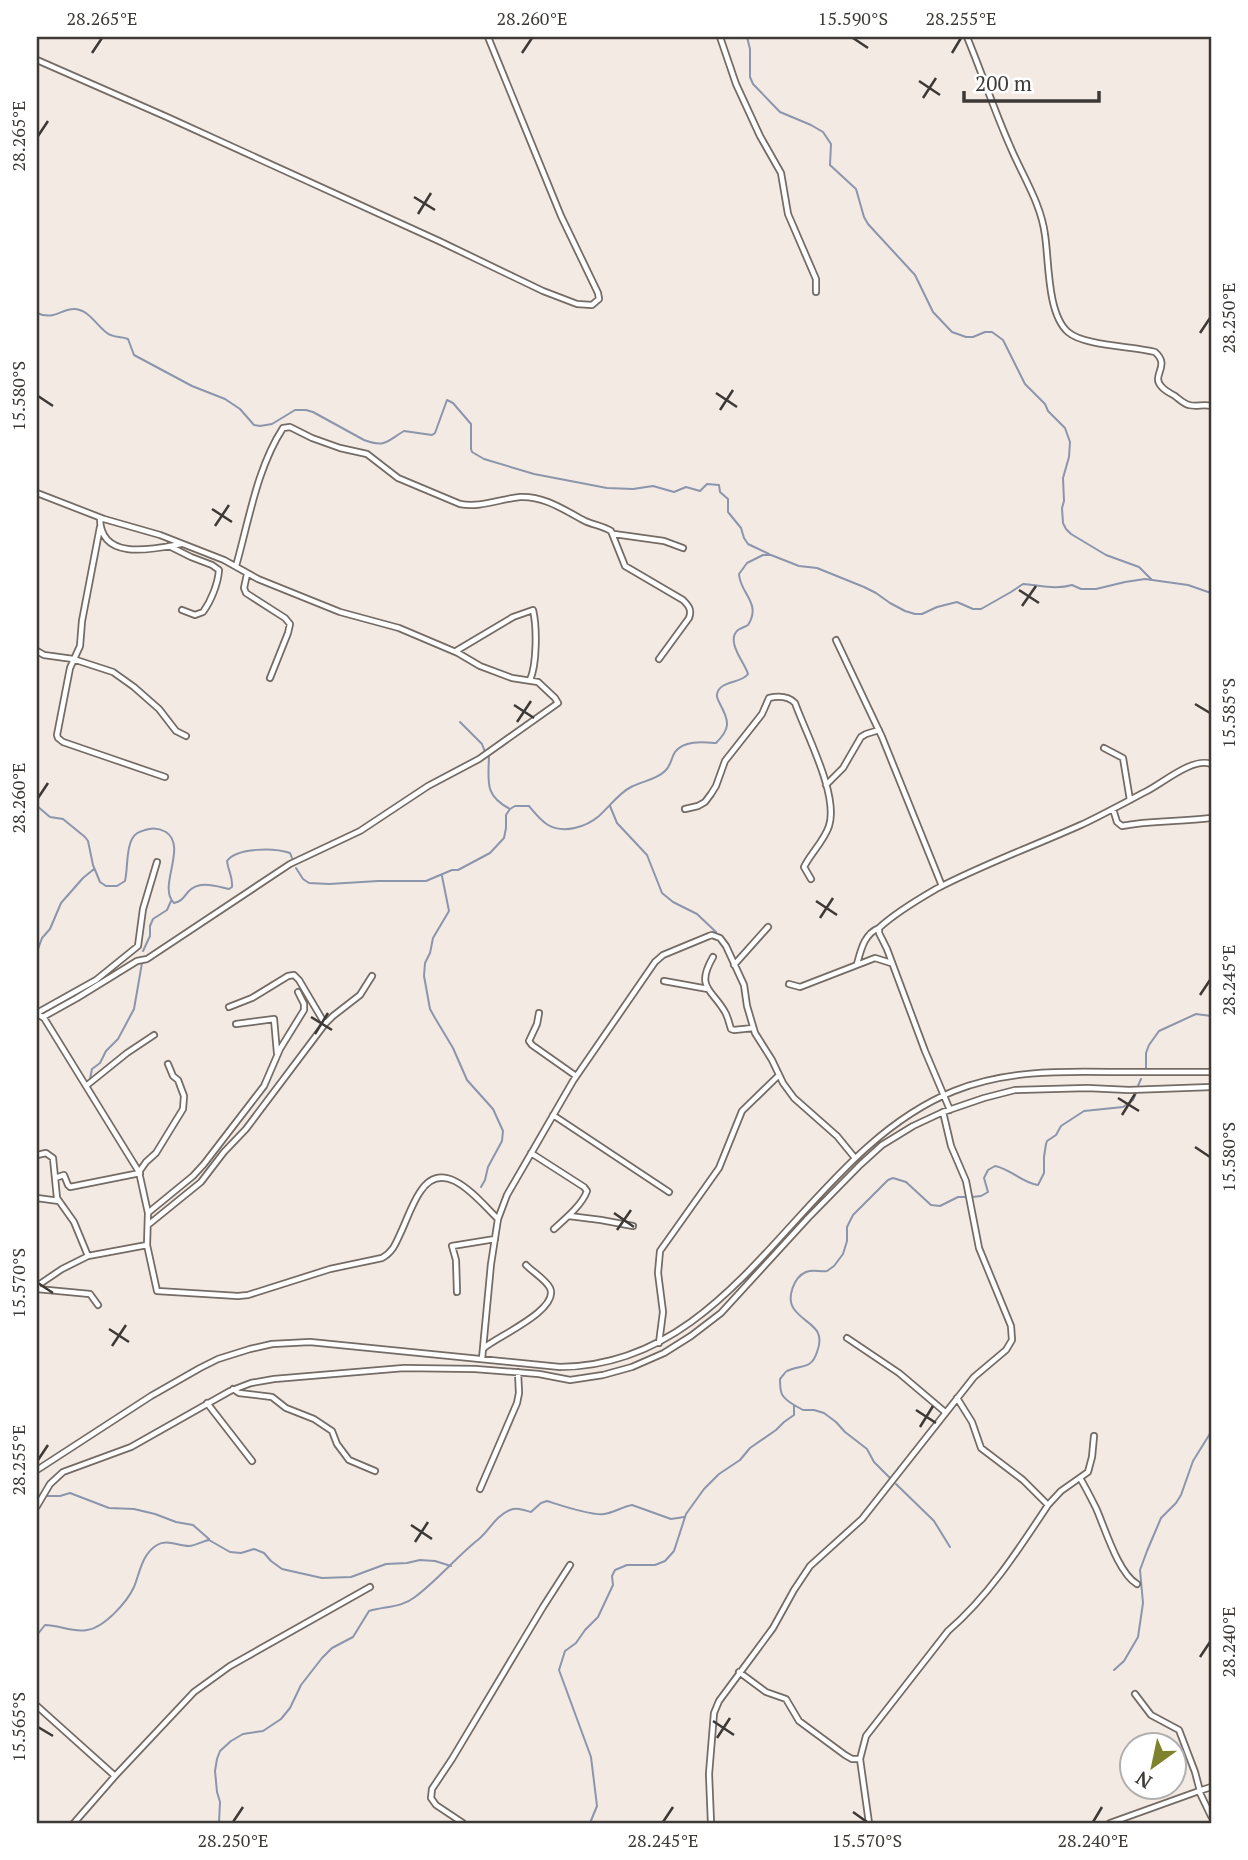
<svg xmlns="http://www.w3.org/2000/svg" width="1248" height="1860" viewBox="0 0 1248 1860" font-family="'PT Serif',serif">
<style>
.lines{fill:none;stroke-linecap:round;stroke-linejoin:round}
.stream{stroke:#8b95ab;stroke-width:2}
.street-casing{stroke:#746b65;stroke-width:8}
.street{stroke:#fff;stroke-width:4.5}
.ticks{fill:none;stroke:#3d3936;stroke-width:2.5}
.neatline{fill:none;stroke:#3d3936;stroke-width:2.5}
.ticks-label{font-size:18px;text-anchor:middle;fill:#3d3936}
</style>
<rect width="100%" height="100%" fill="#f4eae4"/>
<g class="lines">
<path class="stream" d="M747 37 750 49V77L753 84 780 112 811 125 823 132 831 144 830 165 856 189 864 217 868 224 915 275 933 312 952 332 966 337H973L985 332H992L1003 340 1025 384 1045 404 1048 411 1065 428 1070 442 1069 457 1063 478 1064 501 1062 508 1063 523 1066 529 1071 534 1106 555 1139 567 1151 579
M37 313C55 321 62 308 75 309 89 310 97 326 107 333 113 338 121 336 128 339L134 355 192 386 225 399 240 409 254 425 260 426 272 424 295 410H306L313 412 364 440C386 448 387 441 404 431L432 435 435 433 447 400 453 403 471 424V449L472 452 484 459 534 474 607 488 633 489 653 486 674 492 686 487 700 491 707 484 719 485 720 492 728 499V512L741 528 744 538 748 544 769 554
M460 722 482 744 485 752
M489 757C488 783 485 796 510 809
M37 806 50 817 63 819 85 837 88 841 93 865 100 882 106 886H117L125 881C128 868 126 849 132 839 135 833 139 832 145 830 153 827 159 828 166 832 188 847 157 887 174 903 182 901 183 898 188 892 199 880 215 886 229 889L232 887C233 876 228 871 227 861 237 847 275 848 290 853L292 858
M610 806 617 823 647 855 662 893 673 902 697 914 716 932
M296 868 303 879 309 883 329 884 378 881H426L452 870H458L490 853 504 838 506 828V815L510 809 515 806H529C534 812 540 820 548 825 564 834 586 827 599 816 609 807 619 793 631 787 642 781 656 780 665 771 671 766 671 758 675 752 684 740 703 742 716 743 730 729 730 722 720 704 719 701 716 698 717 694 720 680 741 684 748 674 745 663 725 641 738 630 741 628 745 627 748 625 762 603 740 594 739 574L747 563 763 555H771L799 566 817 568 864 587 876 593 890 603 905 611 915 614H922L937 607 957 602 973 609H981L1011 592 1023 584C1039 585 1056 590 1072 585L1081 589H1096L1125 582 1145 579 1188 585 1211 593
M442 876 449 911 433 938 430 953 425 963 424 976 430 1009 435 1018 453 1048 467 1080 493 1109 503 1131 502 1141 488 1167 485 1180 481 1187
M143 951 150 936V926L153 919 167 910 171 901
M37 952 42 938 50 929 61 903 83 878 94 869
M1146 1068V1053L1149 1045 1159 1031 1196 1014 1211 1016
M90 1079 92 1069 100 1063 106 1051 118 1039 134 1009 142 963
M1137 1088 1141 1079
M972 1197 981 1196 988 1192 984 1178 988 1170 995 1166C1011 1169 1022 1183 1038 1185L1044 1173V1157L1046 1144 1047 1141 1056 1135 1061 1126 1084 1111 1123 1107 1133 1100 1136 1093
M794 1405 803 1410H814L824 1413 836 1422 845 1432 867 1449 874 1462 891 1479
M896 1484 934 1521 950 1547
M47 1496H60L70 1493 109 1508 134 1509 155 1514 176 1522 193 1525 209 1539
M37 1635 45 1625C59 1625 73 1633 87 1630 104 1628 127 1602 134 1587 140 1572 142 1554 157 1545 167 1539 178 1546 189 1546 196 1546 202 1541 209 1540L230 1552 241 1553 254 1549 264 1553 271 1561 282 1569 322 1578 351 1577 386 1564 407 1563 420 1560 435 1561 451 1566
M1114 1670 1124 1661 1138 1637 1143 1603 1140 1570 1147 1551 1161 1518 1176 1503 1181 1495 1193 1461 1211 1432
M219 1823 220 1802 217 1792 215 1771 217 1759 220 1751 231 1741 243 1734 263 1731 281 1719 290 1708 301 1685 322 1658 332 1648 353 1637 369 1611C386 1606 401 1608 415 1597 438 1580 457 1556 479 1539 491 1529 494 1517 510 1510 517 1507 524 1510 531 1512L541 1503 547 1501C560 1505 591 1516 604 1514 613 1513 622 1507 632 1505L671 1519 684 1517
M590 1823 597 1806 591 1757 559 1670 565 1651 576 1643 585 1630 598 1617 613 1585 612 1576 615 1570 627 1565H655L665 1561 674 1551 686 1514 704 1489 719 1474 740 1460 750 1448 776 1430 784 1422 794 1415V1405C781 1397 780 1394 780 1379 781 1378 786 1371 787 1371 800 1364 811 1371 817 1352 827 1326 805 1325 794 1309 786 1298 794 1277 806 1272 813 1269 820 1272 827 1271L834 1266 843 1254 847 1241V1227L853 1215 888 1180 893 1178 906 1182 931 1205 940 1206 958 1197H967"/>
<g class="street-casing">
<path id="street" d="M720 37 736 84 760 136 781 173 788 214 816 279V292
M967 37C982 73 994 110 1010 146 1022 175 1041 203 1045 235 1049 260 1047 314 1068 332 1084 346 1133 346 1155 352 1171 366 1151 375 1161 386 1165 391 1170 393 1175 396 1179 399 1184 404 1189 405 1196 407 1204 404 1211 406
M37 60 167 117 439 241 543 291 577 304 592 305 599 299 598 293 561 216 488 37
M37 493 104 519 160 535 224 560 258 579 340 612 399 628 458 653 480 666 512 678 538 682 555 698 558 703 479 759 428 786 360 831 290 864 147 959 137 961 77 998 43 1017
M103 519 100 518C100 562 154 549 181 544
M100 527 82 621 80 646 70 668 57 735 58 738 63 742C97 754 131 765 165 777
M614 534 664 541 683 548
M169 546 191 557 212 565 219 570C218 584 211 601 203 612L195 615 182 610
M236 566C249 520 257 468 283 428L290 427 312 438 340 448 367 454 398 478 460 504C481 508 499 499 520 497 545 496 564 510 585 521 594 525 603 526 611 531L625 566 683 600C689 606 692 610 689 618L659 659
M247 574 244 588 246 593 285 618 290 624 288 633 270 678
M836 640 882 737 942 886
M37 651 44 655 73 659 113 672 134 687 159 709 176 731 186 736
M456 651 513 617 533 610C537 627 537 664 530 680
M1104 748 1123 758 1130 800
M826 785 843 768 861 737 866 734 879 730
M685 809 698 806 705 802 711 794 716 786 725 761 762 714 769 698C778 696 788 696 795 703 806 734 839 795 829 826 824 841 811 853 804 867L811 879
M1113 809 1117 822 1122 826C1151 820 1181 822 1211 818
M713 957C695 988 712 989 725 1012 728 1017 729 1023 731 1029L734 1030 753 1028
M857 964C861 950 864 934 879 928
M734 965 768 927
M664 981 708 989
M789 984 800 987 875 958 891 963
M229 1007 252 998 288 976 294 975 299 980 325 1024
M37 1013 96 980 138 946 143 909 157 862
M539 1013 537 1024 529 1041 532 1045 576 1076
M37 1014 44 1018 139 1172 148 1213 147 1245 157 1291 238 1296 248 1295 330 1269 382 1258C393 1252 396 1243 401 1232 407 1219 412 1204 420 1192 444 1154 479 1201 498 1219
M236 1024 274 1019 277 1053
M86 1086 127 1053 154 1035
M950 1110 925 1051 887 949 879 933V928C895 913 917 900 936 889 984 864 1034 846 1083 824 1104 814 1124 803 1145 792 1162 784 1192 757 1211 764
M553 1115 669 1192
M531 1153 584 1187 587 1191C582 1205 565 1219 554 1229
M37 1155 46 1153 53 1158 57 1198 74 1222 88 1256
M139 1172 146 1162 156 1153 183 1109 184 1096 178 1080 173 1076 168 1064
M55 1178 64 1175 68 1185 70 1187 140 1173
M37 1198 59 1201
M149 1212 193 1176 204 1164 264 1086 280 1049 304 1010V1004L298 992
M569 1216 601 1220 633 1226
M148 1225 201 1182 224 1152 246 1129 325 1024 333 1016 360 995 372 976
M37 1286 62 1269 88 1256 147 1245
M37 1289 90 1294 98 1305
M457 1292 456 1260 452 1246 495 1239
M847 1338 899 1373 945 1412
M659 1343 663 1312 658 1273 660 1251 719 1168 742 1111 778 1076
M484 1348C496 1337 560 1310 550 1288 546 1280 533 1272 526 1265
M482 1359 491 1264 498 1219 507 1195 573 1081 655 962 663 955 709 936 712 935 720 938 726 946 744 985 747 1006 755 1033 772 1060 783 1083 794 1098 837 1136 855 1158
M233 1389 239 1393 272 1397 286 1408 314 1419 332 1431 337 1444 349 1460 375 1471
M207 1403 252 1461
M37 1470 151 1396 200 1368 218 1359 250 1349 272 1344 310 1342 560 1367C740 1366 802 1152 954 1091 1004 1071 1057 1071 1110 1072 1144 1072 1178 1072 1211 1072
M1080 1478C1086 1488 1091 1498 1096 1508 1105 1528 1118 1573 1137 1584
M480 1489 517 1403 519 1393 518 1372
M1048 1505 1061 1491 1088 1472 1092 1457 1094 1436
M37 1506 50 1484 63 1472 131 1447 230 1391 251 1383 274 1379 404 1368 475 1369 539 1374 570 1380 603 1375 632 1367 664 1353 691 1336 721 1313 808 1218 860 1165 882 1145 913 1126 943 1112 984 1098 1015 1090 1087 1088 1129 1090 1211 1087
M739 1672 766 1692 786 1699 799 1721 845 1755 852 1759H860
M1135 1694 1151 1715 1179 1730 1195 1772 1200 1791
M37 1706 115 1776
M1199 1791 1211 1787
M74 1823 115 1776 194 1692 230 1666 370 1587
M463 1823 436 1805 431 1798 432 1789 452 1759 543 1607 570 1565
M711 1823 709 1774 714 1713 719 1701 773 1628 794 1590 810 1566 862 1519 974 1377 1006 1350 1012 1340 1011 1326 979 1248 966 1181 951 1146 943 1112
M869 1823 860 1759 866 1736 948 1631C988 1597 1019 1549 1048 1505L1023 1480 981 1448 972 1422 957 1398
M1110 1823 1199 1791 1211 1816"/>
</g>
<use href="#street" class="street"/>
</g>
<path class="ticks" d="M853 38 868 48M92 53 102 38M522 53 532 38M952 53 961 38M919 81 940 95M923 98 936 78M38 136 48 121M414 197 435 210M418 214 431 193M1200 333 1210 318M716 393 737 407M38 396 53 406M720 410 733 390M212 509 232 522M215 526 229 505M1019 590 1039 603M1022 606 1036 586M1195 704 1210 713M514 705 534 718M517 722 531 701M38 798 48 783M816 901 837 915M820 918 833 898M1200 995 1210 980M311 1017 332 1030M315 1034 328 1013M1118 1098 1139 1111M1122 1115 1135 1094M1195 1147 1210 1157M614 1213 634 1227M617 1230 631 1210M38 1283 53 1293M109 1329 129 1342M112 1346 126 1325M916 1410 936 1423M920 1427 933 1406M38 1460 48 1445M411 1525 432 1539M415 1542 428 1522M1200 1657 1210 1642M713 1721 734 1735M38 1727 53 1736M717 1738 730 1718M853 1812 867 1822M233 1822 243 1807M663 1822 673 1807M1093 1822 1102 1807"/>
<rect width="1248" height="1860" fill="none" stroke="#ffffff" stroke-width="77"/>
<g transform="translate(1153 1766) rotate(213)"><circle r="33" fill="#ffffff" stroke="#b1b0af" stroke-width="2"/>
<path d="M0-5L12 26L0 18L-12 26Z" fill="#7f822c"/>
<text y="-10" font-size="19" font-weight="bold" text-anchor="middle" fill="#3d3936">N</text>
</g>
<path d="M964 91v10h135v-10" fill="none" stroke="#3d3936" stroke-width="3.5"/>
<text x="975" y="91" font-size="21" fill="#3d3936" stroke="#ffffff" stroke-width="5" paint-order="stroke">200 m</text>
<rect x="38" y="38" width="1172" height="1784" class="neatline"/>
<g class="ticks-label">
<text x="102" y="25">28.265°E</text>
<text x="532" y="25">28.260°E</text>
<text x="853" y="25">15.590°S</text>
<text x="961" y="25">28.255°E</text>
<text transform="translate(19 136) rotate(-90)" y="6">28.265°E</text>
<text transform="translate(1229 318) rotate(-90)" y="6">28.250°E</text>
<text transform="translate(19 396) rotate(-90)" y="6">15.580°S</text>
<text transform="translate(1229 713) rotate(-90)" y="6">15.585°S</text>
<text transform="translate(19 798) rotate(-90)" y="6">28.260°E</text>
<text transform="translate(1229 980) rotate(-90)" y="6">28.245°E</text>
<text transform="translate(1229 1157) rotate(-90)" y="6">15.580°S</text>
<text transform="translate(19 1283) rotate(-90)" y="6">15.570°S</text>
<text transform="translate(19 1460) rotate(-90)" y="6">28.255°E</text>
<text transform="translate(1229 1642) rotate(-90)" y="6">28.240°E</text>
<text transform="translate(19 1727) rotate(-90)" y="6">15.565°S</text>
<text x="233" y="1847">28.250°E</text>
<text x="663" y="1847">28.245°E</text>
<text x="867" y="1847">15.570°S</text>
<text x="1093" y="1847">28.240°E</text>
</g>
</svg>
